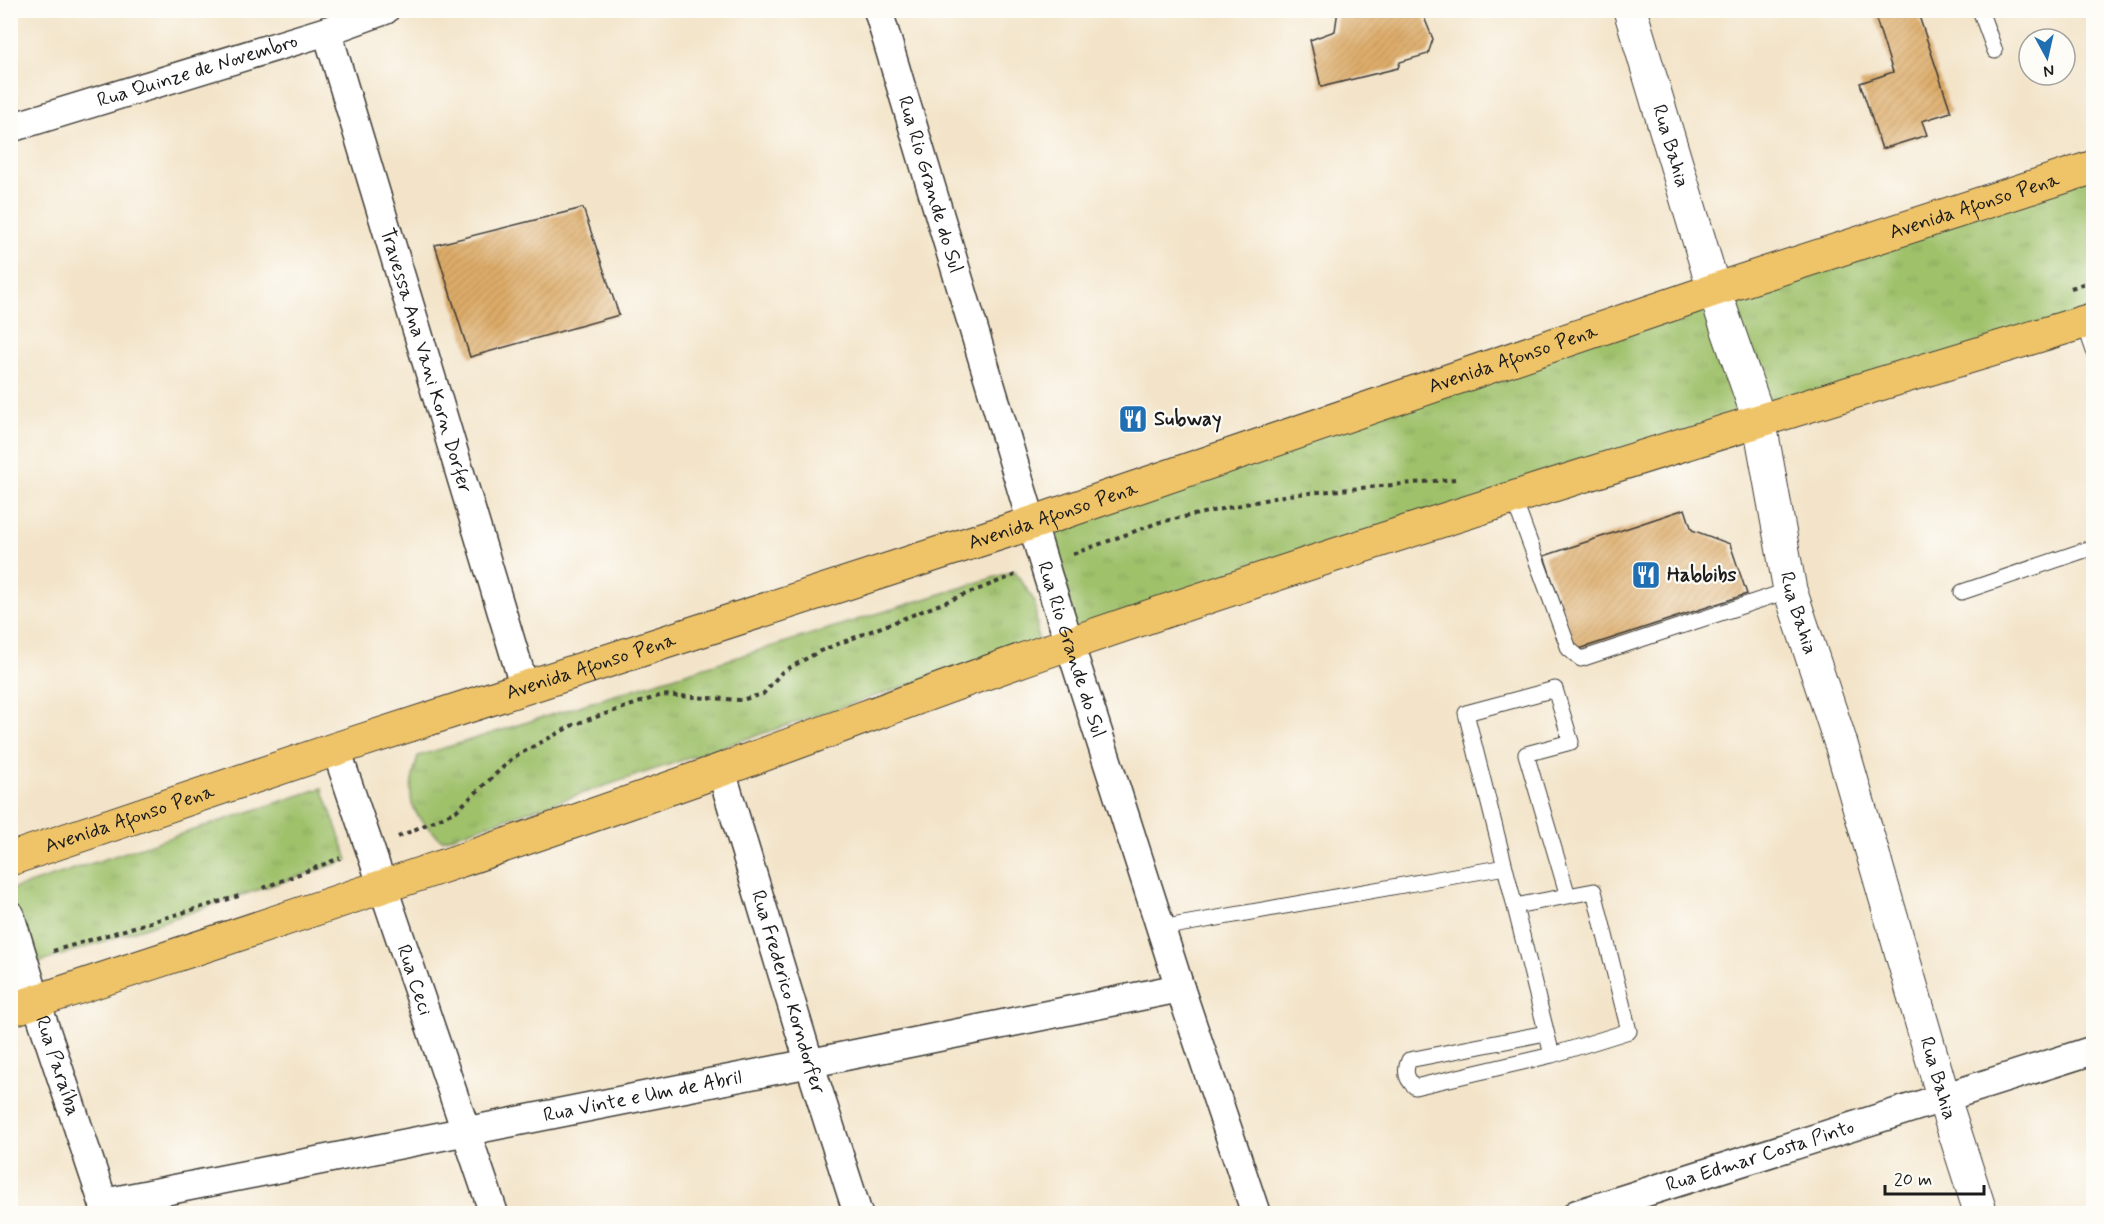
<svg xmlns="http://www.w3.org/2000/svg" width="2104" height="1224" viewBox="0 0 2104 1224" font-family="Mynerve,sans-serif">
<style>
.grass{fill:url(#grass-tufts);stroke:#5e6e44;stroke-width:1.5}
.building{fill:url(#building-hatch)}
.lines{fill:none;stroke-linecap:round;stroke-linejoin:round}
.service-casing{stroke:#3c3a36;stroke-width:17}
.minor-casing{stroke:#3c3a36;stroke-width:31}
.tertiary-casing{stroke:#3c3a36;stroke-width:35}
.primary-casing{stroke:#3c3a36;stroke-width:35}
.path{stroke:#3c3a36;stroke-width:4;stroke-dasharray:4.5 4.5;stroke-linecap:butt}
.service{stroke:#fff;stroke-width:15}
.minor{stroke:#fff;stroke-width:28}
.tertiary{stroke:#fff;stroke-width:33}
.primary{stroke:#efc469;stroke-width:33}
.labels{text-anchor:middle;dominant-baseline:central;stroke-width:4.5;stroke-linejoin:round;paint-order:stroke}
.street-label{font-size:20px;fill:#1c1c1c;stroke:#fdfcf7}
.poi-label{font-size:20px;font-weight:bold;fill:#1c1c1c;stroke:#fdfcf7;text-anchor:start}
</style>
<defs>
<pattern id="grass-tufts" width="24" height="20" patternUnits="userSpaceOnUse" patternTransform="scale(1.5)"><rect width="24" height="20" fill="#9fc16b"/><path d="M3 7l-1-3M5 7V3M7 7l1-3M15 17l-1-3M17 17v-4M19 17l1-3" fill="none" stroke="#88a55c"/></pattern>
<pattern id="building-hatch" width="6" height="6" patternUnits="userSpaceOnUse" patternTransform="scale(1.5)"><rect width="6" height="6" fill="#ddac69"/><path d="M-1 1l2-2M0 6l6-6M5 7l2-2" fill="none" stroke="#bd935a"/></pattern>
</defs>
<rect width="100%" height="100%" fill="#fdfcf7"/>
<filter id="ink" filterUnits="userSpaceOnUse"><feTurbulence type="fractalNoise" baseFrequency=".0167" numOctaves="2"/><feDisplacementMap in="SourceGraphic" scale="12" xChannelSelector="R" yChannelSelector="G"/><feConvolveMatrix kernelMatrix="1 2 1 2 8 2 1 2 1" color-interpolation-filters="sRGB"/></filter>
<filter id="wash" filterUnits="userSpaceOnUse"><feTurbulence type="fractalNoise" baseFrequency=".008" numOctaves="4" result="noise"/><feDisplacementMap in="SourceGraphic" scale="24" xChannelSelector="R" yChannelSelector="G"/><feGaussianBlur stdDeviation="1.35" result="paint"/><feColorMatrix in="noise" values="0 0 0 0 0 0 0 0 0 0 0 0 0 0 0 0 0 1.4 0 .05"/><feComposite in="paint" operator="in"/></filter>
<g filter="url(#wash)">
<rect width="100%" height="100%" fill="#f3e4c9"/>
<path class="grass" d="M2093 167V319L1069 643 1032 523Z
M1015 571 1035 602 1038 642 442 840C406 808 406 802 418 756Z
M322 788 348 860 11 972 10 890Z"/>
<g id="blocks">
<path class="building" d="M1338 10H1421L1433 39 1428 54 1400 62 1398 68 1321 87 1310 40 1335 31Z
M1873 10H1917L1951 112 1922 121 1927 135 1882 149 1860 83 1893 72Z
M583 208 619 315 470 357 435 245Z
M1685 509 1692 530 1730 544 1747 594 1576 650 1544 556Z"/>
</g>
</g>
<g filter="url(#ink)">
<use href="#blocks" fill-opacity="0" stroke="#3c3a36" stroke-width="1.5"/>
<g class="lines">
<g class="service-casing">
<path id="service" d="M1980 10 1995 51
M2084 322 2094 351
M1513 497 1569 649 1581 659 1790 590
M1962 592 2094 547
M1505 867 1466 713 1555 689 1571 742 1526 754 1568 896
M1515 906 1594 891 1629 1031 1552 1055
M1161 928 1505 867 1552 1055 1415 1087C1406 1079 1404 1071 1409 1060L1546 1033"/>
</g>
<g class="minor-casing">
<g id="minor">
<path id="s1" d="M878 10 1048 577 1180 988 1256 1214"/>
<path id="s2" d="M327 31 525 689"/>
<path id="s3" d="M10 128 327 31 385 10"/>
<path id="s4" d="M336 749 494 1214"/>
<path id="s5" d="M721 770 810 1065 858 1214"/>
<path id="s6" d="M10 915 36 1001 107 1214"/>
<path id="s7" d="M104 1203C463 1130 822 1063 1180 988"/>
<path id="s8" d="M1577 1214 2094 1050"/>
</g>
</g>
<g class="tertiary-casing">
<g id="tertiary">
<path id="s9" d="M1630 10 1714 290 1759 419 1790 590 1841 744 1943 1096 1981 1214"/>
</g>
</g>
<g class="primary-casing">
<g id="primary">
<path id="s10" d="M10 859 336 749 1032 523 1714 290 2094 167"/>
<path d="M10 1010C248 931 486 854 721 770 839 728 955 682 1074 642 1411 527 1752 422 2094 319"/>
</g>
</g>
<path class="path" d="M2071 288 2094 280
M1073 554 1160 522 1288 495 1455 479
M398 837 456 811 514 757 575 724 662 695 741 700 763 694 782 672 820 651 1015 575
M263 888 340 858
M53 951 239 896"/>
<use href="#service" class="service"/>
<use href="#minor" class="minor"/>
<use href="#tertiary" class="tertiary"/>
<use href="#primary" class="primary"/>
</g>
</g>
<defs>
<g id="restaurant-square" transform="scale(1.5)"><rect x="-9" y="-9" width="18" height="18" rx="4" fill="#1f6fb2" stroke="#fdfcf7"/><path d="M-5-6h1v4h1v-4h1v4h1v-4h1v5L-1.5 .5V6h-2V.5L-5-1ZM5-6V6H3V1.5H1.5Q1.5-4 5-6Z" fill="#fff"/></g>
</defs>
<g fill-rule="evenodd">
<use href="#restaurant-square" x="1133" y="419"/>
<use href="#restaurant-square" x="1646" y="575"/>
</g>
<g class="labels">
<g class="street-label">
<text stroke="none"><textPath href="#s3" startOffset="196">Rua Quinze de Novembro</textPath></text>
<text stroke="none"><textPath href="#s9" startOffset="142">Rua Bahia</textPath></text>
<text stroke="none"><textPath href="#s1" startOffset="182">Rua Rio Grande do Sul</textPath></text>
<text stroke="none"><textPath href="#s10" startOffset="2070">Avenida Afonso Pena</textPath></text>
<text stroke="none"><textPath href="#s10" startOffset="1584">Avenida Afonso Pena</textPath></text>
<text stroke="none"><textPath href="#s2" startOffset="344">Travessa Ana Vani Korn Dorfer</textPath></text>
<text stroke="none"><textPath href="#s10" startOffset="1098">Avenida Afonso Pena</textPath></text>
<text stroke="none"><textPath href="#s9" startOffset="627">Rua Bahia</textPath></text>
<text stroke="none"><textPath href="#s1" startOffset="668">Rua Rio Grande do Sul</textPath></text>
<text stroke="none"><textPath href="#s10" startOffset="612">Avenida Afonso Pena</textPath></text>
<text stroke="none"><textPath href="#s10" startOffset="126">Avenida Afonso Pena</textPath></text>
<text stroke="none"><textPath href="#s4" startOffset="244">Rua Ceci</textPath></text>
<text stroke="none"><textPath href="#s5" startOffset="232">Rua Frederico Korndorfer</textPath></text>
<text stroke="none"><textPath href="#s6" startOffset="158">Rua Paraíba</textPath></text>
<text stroke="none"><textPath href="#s9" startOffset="1113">Rua Bahia</textPath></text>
<text stroke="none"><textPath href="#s7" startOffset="549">Rua Vinte e Um de Abril</textPath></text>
<text stroke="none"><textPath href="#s8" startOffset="192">Rua Edmar Costa Pinto</textPath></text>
</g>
<g class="poi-label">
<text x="1154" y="419">Subway</text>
<text x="1667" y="575">Habbibs</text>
</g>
</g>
<rect width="2104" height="1224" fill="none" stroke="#fdfcf7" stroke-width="36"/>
<g transform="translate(2047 57) rotate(172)"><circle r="28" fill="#fdfcf7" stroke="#a3a29f" stroke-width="1.5"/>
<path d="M0-4.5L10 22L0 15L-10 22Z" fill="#1f6fb2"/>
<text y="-9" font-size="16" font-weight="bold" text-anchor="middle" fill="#1c1c1c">N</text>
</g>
<path d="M1885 1185v9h99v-9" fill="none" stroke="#1c1c1c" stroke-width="3"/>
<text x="1894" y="1185" font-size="18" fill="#1c1c1c" stroke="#fdfcf7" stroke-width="4.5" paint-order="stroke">20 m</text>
</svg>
